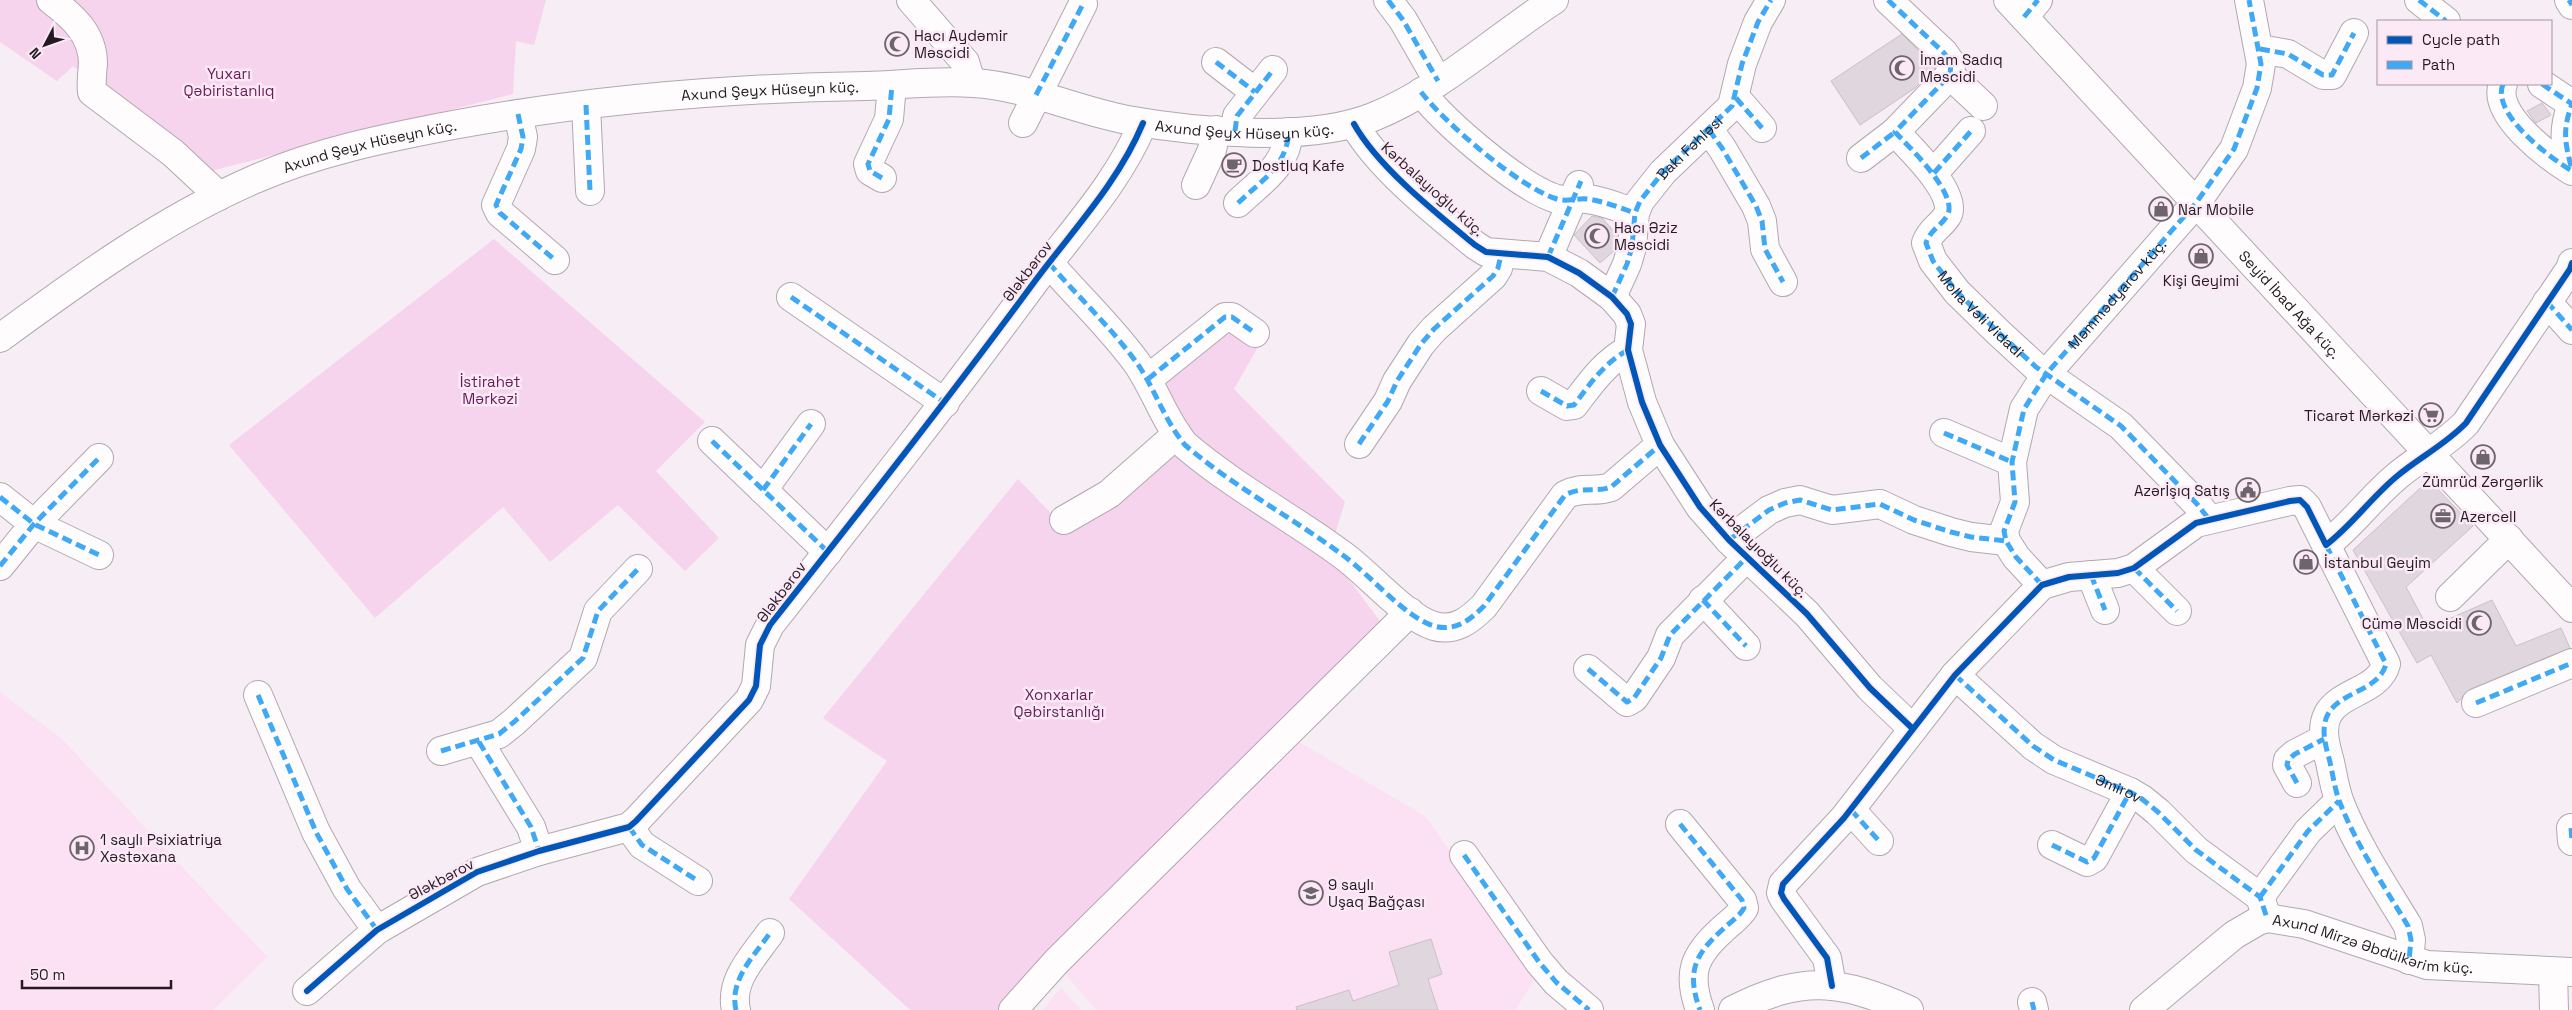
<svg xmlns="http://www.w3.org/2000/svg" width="2572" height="1010" viewBox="0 0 2572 1010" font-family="'Space Grotesk',sans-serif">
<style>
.built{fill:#fbe1f3}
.green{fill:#f6d4ed}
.building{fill:#e0d6dd;stroke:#cbc0c7}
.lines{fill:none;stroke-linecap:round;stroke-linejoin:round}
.minor-casing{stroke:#b2a8af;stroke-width:30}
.major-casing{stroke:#b2a8af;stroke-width:30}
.minor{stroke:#fefcfd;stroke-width:28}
.major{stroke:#fefcfd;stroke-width:28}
.quiet{stroke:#3fa9f5;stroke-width:5;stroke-dasharray:10 5;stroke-linecap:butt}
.cycleway-casing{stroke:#fbe9f6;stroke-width:9}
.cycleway{stroke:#0057b8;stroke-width:6}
.labels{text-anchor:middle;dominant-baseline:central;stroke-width:5;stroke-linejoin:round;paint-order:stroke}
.poi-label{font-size:15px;fill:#251a22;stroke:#fbe9f6;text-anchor:start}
.park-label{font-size:15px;fill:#661c59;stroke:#fbe9f6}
.street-label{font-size:15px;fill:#251a22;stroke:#fbe9f6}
</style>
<rect width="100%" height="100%" fill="#f7edf4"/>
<path class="built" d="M0 692 62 739 267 957 213 1010H0Z
M1299 742 1425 816 1538 975 1515 1010H1096L1062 970Z
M1061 988 1081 1010H1043Z"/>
<path class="green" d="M0 0H546L534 45 516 41 513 94 211 171 73 66 57 81 0 42Z
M494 239 705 422 656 471 719 538 685 571 618 505 550 562 503 507 375 618 229 445Z
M1228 322 1258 347 1234 389 1345 502 1329 553 1385 628 1042 962 998 1010H910L789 899 887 761 823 718 1018 479 1066 529 1184 436 1159 376Z"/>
<path class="building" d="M1902 34 1935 68 1915 88 1860 125 1831 81Z
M2542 103 2551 115 2536 123 2527 111Z
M1592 216 1602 218 1617 235 1615 250 1600 263 1574 235Z
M2429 480 2473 526 2406 587 2428 628 2492 600 2516 646 2561 628 2570 648 2470 689 2457 703 2431 655 2417 663 2353 550Z
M1431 939 1442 974 1428 979 1438 1010H1297L1296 1007 1349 990 1353 1001 1399 985 1389 952Z"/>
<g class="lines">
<g class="minor-casing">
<g id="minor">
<path d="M51 0C73 17 93 34 93 64 92 74 91 83 92 92L173 153 219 196"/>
<path d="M911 0 965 62 971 82"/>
<path d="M1388 0 1403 20 1438 81"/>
<path d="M1888 0 1944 53 1951 63 1950 75"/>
<path id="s1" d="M2008 0 2572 608"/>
<path d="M2419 0 2446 21"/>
<path d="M2569 0 2572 5"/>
<path d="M2024 17 2038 0"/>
<path d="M2260 49 2288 54 2323 75H2332L2354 33"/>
<path d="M1216 62 1255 92"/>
<path d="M1950 75 1895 132C1908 146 1960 195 1947 216 1940 227 1931 229 1926 243L1933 261 1957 292 1999 333 2036 367 2121 426 2197 504 2208 518"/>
<path d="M1950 75 1983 106"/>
<path d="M2503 84C2491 114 2549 157 2572 171"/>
<path d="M2542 84 2572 104C2562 131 2565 143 2572 170"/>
<path d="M1421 92C1445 123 1520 188 1557 199 1567 202 1578 198 1587 199 1604 201 1620 208 1635 213"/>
<path d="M1736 98 1762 128"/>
<path d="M586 105 590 191"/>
<path d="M518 114 523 137 521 149 496 205 500 213 555 260"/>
<path d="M1023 123 1083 4"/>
<path d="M1354 124C1378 167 1436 213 1475 245L1486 252 1548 257 1579 273 1612 297 1627 314 1631 324 1628 350 1642 402 1660 445 1700 507 1729 540 1807 614 1870 688 1913 729"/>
<path d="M1709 130 1722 148 1756 206 1762 221 1765 249 1783 282"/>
<path d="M1235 131 1237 116 1273 70"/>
<path d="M1861 158 1895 132"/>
<path d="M1934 173 1971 131"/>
<path d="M882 178 870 171 868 164 889 119 892 85"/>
<path d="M1196 185 1212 150 1216 130"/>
<path d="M1238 203C1262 180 1286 167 1289 132"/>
<path d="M1548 257 1579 185"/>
<path d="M1049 263C1078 297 1113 329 1139 366 1156 392 1165 421 1185 445 1234 487 1293 518 1344 556 1370 575 1406 618 1434 626 1455 632 1470 620 1484 606L1565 495C1582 486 1594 493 1611 487L1660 445"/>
<path d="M791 297 945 403"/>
<path id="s2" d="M1612 297 1627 264 1632 247 1635 213 1640 201 1663 172 1732 106 1742 64 1758 22 1771 0"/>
<path d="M2547 302 2572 330"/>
<path d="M1148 379 1225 317H1232L1255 333"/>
<path d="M1541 391 1567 406 1574 405C1590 384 1604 363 1628 350"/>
<path d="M1944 433 2012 462"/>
<path d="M712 441 828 552"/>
<path d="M1359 444 1388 401 1397 381 1421 344 1434 329 1493 276 1498 268 1501 255"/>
<path d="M763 490 811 424"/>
<path d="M0 497 34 524 99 555"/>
<path d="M1064 520 1109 494 1177 434"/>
<path d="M1729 540 1769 510 1785 503 1800 500 1832 510 1880 504 1914 520 1951 532 1971 537 2006 541"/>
<path d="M2326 545 2386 664C2379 691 2341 691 2328 714 2320 729 2326 747 2330 762 2333 776 2335 790 2340 803 2357 846 2384 886 2408 926L2411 940 2409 960"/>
<path d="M0 566 34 524 99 458"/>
<path d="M2134 568 2177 611"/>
<path d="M2091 575 2105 610"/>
<path d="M2042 585 2016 557 2006 541 2004 531 2015 502 2012 462 2024 409 2047 373 2196 203 2234 149 2257 88 2261 64 2249 0"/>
<path d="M2450 597 2509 539"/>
<path d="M1703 600 1746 646"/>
<path d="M1588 669 1627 702 1634 698 1661 658 1670 635 1747 557"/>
<path d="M1955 675 2033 746 2054 760 2130 792 2142 799 2158 812 2196 850 2260 897 2267 918"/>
<path d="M258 695 316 832 347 889 377 930"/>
<path d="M2476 703 2572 663"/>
<path d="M479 742 531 827 539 851"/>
<path d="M441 751 499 734 514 722 583 658 598 611 638 569"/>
<path d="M2297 783 2287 765 2288 760 2295 754 2324 739"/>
<path d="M1851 810 1879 841"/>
<path d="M1680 824 1742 900 1744 908C1739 917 1729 923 1722 930 1693 956 1687 974 1700 1010"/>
<path d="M629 827 642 845 698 881"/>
<path d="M2571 828 2572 841"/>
<path d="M2052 845 2087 862 2094 858 2130 792"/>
<path d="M1464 855 1539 962 1556 982 1589 1010"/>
<path d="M2260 897 2308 831 2339 801"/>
<path d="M2553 972 2554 1010"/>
<path d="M1832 986 1827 958 1784 899 1781 893 1783 884 1844 818 1955 675 2042 585 2069 577 2118 573 2134 568 2196 523 2290 501 2300 500 2307 507 2326 545C2352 525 2371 498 2396 477 2418 458 2445 445 2466 423L2570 269 2572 263"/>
<path d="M307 991 377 930 477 872 539 851 629 827 636 821 749 700 756 686 760 645 770 625C860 511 949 398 1035 281 1073 230 1118 183 1143 123"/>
<path d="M2032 1002 2034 1010"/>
<path d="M736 1010C729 980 754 956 770 933"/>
<path d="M1013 1010 1057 961 1410 612"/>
<path d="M1733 1010C1802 975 1839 979 1909 1010"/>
<path id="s3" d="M2144 1010 2234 935 2258 921 2267 918 2304 924 2427 965 2572 972"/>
</g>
</g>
<g class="major-casing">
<g id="major">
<path id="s4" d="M0 338C79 280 163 219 253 180 316 152 385 138 453 125 588 100 728 88 866 86 901 85 938 80 973 83 1026 86 1075 110 1127 120 1195 132 1308 143 1373 117 1440 90 1494 39 1554 0"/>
</g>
</g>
<use href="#minor" class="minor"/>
<use href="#major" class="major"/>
<g class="quiet">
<path d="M1388 0 1403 20 1438 81"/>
<path id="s5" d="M1888 0 1944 53 1951 63 1950 75 1895 132C1908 146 1960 195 1947 216 1940 227 1931 229 1926 243L1933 261 1957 292 1999 333 2036 367 2121 426 2197 504 2208 518"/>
<path d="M2419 0 2446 21"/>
<path d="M2569 0 2572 5"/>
<path d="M2024 17 2038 0"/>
<path d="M2260 49 2288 54 2323 75H2332L2354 33"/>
<path d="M1216 62 1255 92"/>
<path d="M2503 84C2491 114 2549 157 2572 171"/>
<path d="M2542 84 2572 104C2562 131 2565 143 2572 170"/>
<path d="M1421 92C1445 123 1520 188 1557 199 1567 202 1578 198 1587 199 1604 201 1620 208 1635 213"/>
<path d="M1036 95 1083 4"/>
<path d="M1736 98 1762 128"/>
<path d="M586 105 590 191"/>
<path d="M518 114 523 137 521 149 496 205 500 213 555 260"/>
<path d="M1709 130 1722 148 1756 206 1762 221 1765 249 1783 282"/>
<path d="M1235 131 1237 116 1273 70"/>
<path d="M1861 158 1895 132"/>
<path d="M1934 173 1971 131"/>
<path d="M882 178 870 171 868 164 889 119 892 85"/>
<path d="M1238 203C1262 180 1286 167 1289 132"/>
<path d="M1548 257 1581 181"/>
<path d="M1049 263C1078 297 1113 329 1139 366 1156 392 1165 421 1185 445 1234 487 1293 518 1344 556 1370 575 1406 618 1434 626 1455 632 1470 620 1484 606L1565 495C1582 486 1594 493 1611 487L1660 445"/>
<path d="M791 297 945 403"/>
<path d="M1612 297 1627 264 1632 247 1635 213 1640 201 1663 172 1732 106 1742 64 1758 22 1771 0"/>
<path d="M2547 302 2572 330"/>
<path d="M1148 379 1225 317H1232L1255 333"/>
<path d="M1541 391 1567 406 1574 405C1590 384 1604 363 1628 350"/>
<path d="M1944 433 2012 462"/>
<path d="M712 441 828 552"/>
<path d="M1359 444 1388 401 1397 381 1421 344 1434 329 1493 276 1498 268 1501 255"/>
<path d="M763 490 811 424"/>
<path d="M0 497 34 524 99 555"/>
<path d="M1729 540 1769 510 1785 503 1800 500 1832 510 1880 504 1914 520 1951 532 1971 537 2006 541"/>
<path d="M2326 545 2386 664C2379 691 2341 691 2328 714 2320 729 2326 747 2330 762 2333 776 2335 790 2340 803 2357 846 2384 886 2408 926L2411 940 2409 960"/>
<path d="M0 566 34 524 99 458"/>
<path d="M2134 568 2177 611"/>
<path d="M2091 575 2105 610"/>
<path id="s6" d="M2042 585 2016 557 2006 541 2004 531 2015 502 2012 462 2024 409 2047 373 2196 203 2234 149 2257 88 2261 64 2249 0"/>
<path d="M1703 600 1746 646"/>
<path d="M1588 669 1627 702 1634 698 1661 658 1670 635 1747 557"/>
<path id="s7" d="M1955 675 2033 746 2054 760 2130 792 2142 799 2158 812 2196 850 2260 897 2267 918"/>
<path d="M258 695 316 832 347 889 377 930"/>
<path d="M2476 703 2572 663"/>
<path d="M479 742 531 827 539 851"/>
<path d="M441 751 499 734 514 722 583 658 598 611 638 569"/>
<path d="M2297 783 2287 765 2288 760 2295 754 2324 739"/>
<path d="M1851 810 1879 841"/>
<path d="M1680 824 1742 900 1744 908C1739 917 1729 923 1722 930 1693 956 1687 974 1700 1010"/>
<path d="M629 827 642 845 698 881"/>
<path d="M2571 828 2572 841"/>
<path d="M2052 845 2087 862 2094 858 2130 792"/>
<path d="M1464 855 1539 962 1556 982 1589 1010"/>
<path d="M2260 897 2308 831 2339 801"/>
<path d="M2032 1002 2034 1010"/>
<path d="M736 1010C729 980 754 956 770 933"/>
</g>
<g class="cycleway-casing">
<path id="cycleway" d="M1354 124C1378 167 1436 213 1475 245L1486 252 1548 257 1579 273 1612 297 1627 314 1631 324 1628 350 1642 402 1660 445 1700 507 1729 540 1807 614 1870 688 1913 729
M1832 986 1827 958 1784 899 1781 893 1783 884 1844 818 1955 675 2042 585 2069 577 2118 573 2134 568 2196 523 2290 501 2300 500 2307 507 2326 545C2352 525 2371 498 2396 477 2418 458 2445 445 2466 423L2570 269 2572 263
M307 991 377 930 477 872 539 851 629 827 636 821 749 700 756 686 760 645 770 625C860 511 949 398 1035 281 1073 230 1118 183 1143 123"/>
</g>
<use href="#cycleway" class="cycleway"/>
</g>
<defs>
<g id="mosque-ring" transform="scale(1.25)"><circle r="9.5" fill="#fbe9f6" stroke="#6e646c" stroke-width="1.5"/><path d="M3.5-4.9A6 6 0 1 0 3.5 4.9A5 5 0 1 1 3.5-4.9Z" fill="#6e646c"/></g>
<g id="cafe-ring" transform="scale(1.25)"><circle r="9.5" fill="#fbe9f6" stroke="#6e646c" stroke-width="1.5"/><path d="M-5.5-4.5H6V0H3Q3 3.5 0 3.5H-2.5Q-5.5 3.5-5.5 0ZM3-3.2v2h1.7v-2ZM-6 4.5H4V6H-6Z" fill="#6e646c"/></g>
<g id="shop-ring" transform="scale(1.25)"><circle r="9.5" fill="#fbe9f6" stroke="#6e646c" stroke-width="1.5"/><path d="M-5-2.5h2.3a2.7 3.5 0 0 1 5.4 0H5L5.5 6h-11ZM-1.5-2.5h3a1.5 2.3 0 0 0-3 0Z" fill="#6e646c"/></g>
<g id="supermarket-ring" transform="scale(1.25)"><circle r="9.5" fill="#fbe9f6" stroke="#6e646c" stroke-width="1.5"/><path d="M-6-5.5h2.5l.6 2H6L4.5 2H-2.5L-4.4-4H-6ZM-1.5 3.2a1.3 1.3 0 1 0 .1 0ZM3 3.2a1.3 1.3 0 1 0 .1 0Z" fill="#6e646c"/></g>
<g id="civic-ring" transform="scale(1.25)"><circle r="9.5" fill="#fbe9f6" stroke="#6e646c" stroke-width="1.5"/><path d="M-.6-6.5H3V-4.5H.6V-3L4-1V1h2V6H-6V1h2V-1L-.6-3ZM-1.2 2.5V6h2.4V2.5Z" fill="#6e646c"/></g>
<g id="office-ring" transform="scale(1.25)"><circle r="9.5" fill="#fbe9f6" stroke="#6e646c" stroke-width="1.5"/><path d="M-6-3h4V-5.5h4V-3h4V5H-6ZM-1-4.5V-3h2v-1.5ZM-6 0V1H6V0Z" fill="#6e646c"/></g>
<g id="hospital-ring" transform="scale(1.25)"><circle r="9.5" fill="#fbe9f6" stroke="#6e646c" stroke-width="1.5"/><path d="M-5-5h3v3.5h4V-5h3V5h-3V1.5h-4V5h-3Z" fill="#6e646c"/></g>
<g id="school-ring" transform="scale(1.25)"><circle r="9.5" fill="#fbe9f6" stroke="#6e646c" stroke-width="1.5"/><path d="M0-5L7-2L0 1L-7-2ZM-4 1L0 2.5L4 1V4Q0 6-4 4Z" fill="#6e646c"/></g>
</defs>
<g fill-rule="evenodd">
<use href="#mosque-ring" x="897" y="44"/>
<use href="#mosque-ring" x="1902" y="68"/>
<use href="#cafe-ring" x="1234" y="165"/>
<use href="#shop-ring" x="2161" y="209"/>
<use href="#mosque-ring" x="1597" y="236"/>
<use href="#shop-ring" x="2201" y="256"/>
<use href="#supermarket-ring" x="2431" y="415"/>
<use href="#shop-ring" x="2483" y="457"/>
<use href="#civic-ring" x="2248" y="490"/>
<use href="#office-ring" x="2443" y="516"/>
<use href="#shop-ring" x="2306" y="562"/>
<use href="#mosque-ring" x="2479" y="623"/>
<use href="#hospital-ring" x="82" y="848"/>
<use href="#school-ring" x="1311" y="893"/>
</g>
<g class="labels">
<g class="poi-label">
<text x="914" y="35">Hacı Aydəmir<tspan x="914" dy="17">Məscidi</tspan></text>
<text x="1920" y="59">İmam Sadıq<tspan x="1920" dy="17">Məscidi</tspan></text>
<text x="1252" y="165">Dostluq Kafe</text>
<text x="2178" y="209">Nar Mobile</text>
<text x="1614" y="227">Hacı Əziz<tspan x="1614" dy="17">Məscidi</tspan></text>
<text x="2201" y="280" text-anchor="middle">Kişi Geyimi</text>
<text x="2414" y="415" text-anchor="end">Ticarət Mərkəzi</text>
<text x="2483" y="481" text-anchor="middle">Zümrüd Zərgərlik</text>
<text x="2230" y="490" text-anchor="end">Azərİşıq Satış</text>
<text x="2460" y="516">Azercell</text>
<text x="2324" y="562">İstanbul Geyim</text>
<text x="2462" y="623" text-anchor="end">Cümə Məscidi</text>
<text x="100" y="839">1 saylı Psixiatriya<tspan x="100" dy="17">Xəstəxana</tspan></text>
<text x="1328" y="884">9 saylı<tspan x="1328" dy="17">Uşaq Bağçası</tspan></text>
</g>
<g class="park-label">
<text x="229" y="73">Yuxarı<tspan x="229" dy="17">Qəbiristanlıq</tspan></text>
<text x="490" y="381">İstirahət<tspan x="490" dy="17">Mərkəzi</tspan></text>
<text x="1059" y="694">Xonxarlar<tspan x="1059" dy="17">Qəbirstanlığı</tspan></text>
</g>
<g class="street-label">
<text stroke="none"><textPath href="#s4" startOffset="826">Axund Şeyx Hüseyn küç.</textPath></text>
<text stroke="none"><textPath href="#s4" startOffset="1306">Axund Şeyx Hüseyn küç.</textPath></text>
<text stroke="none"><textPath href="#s4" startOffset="421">Axund Şeyx Hüseyn küç.</textPath></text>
<text stroke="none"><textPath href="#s2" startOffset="174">Bakı Fəhləsi</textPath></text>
<text transform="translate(1433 189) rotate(42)">Kərbalayıoğlu küç.</text>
<text transform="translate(1027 271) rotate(-53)">Ələkbərov</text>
<text stroke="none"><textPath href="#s6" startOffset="341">Məmmədyarov küç.</textPath></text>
<text stroke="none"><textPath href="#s1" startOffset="415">Seyid İbad Ağa küç.</textPath></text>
<text stroke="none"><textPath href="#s5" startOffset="409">Molla Vəli Vidadi</textPath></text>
<text transform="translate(1759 548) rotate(45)">Kərbalayıoğlu küç.</text>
<text transform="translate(781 592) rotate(-53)">Ələkbərov</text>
<text stroke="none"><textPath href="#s7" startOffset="201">Əmirov</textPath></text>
<text transform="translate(441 879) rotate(-28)">Ələkbərov</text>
<text stroke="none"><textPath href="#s3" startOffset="264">Axund Mirzə Əbdülkərim küç.</textPath></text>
</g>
</g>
<rect x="2377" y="20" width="175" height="65" fill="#fbe9f6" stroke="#a596a1"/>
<rect x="2387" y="36" width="25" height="8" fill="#0057b8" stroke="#a596a1"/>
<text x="2422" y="45" font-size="15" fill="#251a22">Cycle path</text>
<rect x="2387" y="61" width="25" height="8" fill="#3fa9f5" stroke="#a596a1"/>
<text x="2422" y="70" font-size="15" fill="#251a22">Path</text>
<g transform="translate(45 45) rotate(229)" stroke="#fbe9f6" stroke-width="4" paint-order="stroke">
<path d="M0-4L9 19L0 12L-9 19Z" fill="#251a22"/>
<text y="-8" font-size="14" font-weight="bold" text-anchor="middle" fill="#251a22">N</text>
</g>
<path d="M22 980v8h149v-8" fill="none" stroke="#251a22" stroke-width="2.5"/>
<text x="30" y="980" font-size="15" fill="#251a22" stroke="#fbe9f6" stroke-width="4" paint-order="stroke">50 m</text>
</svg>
